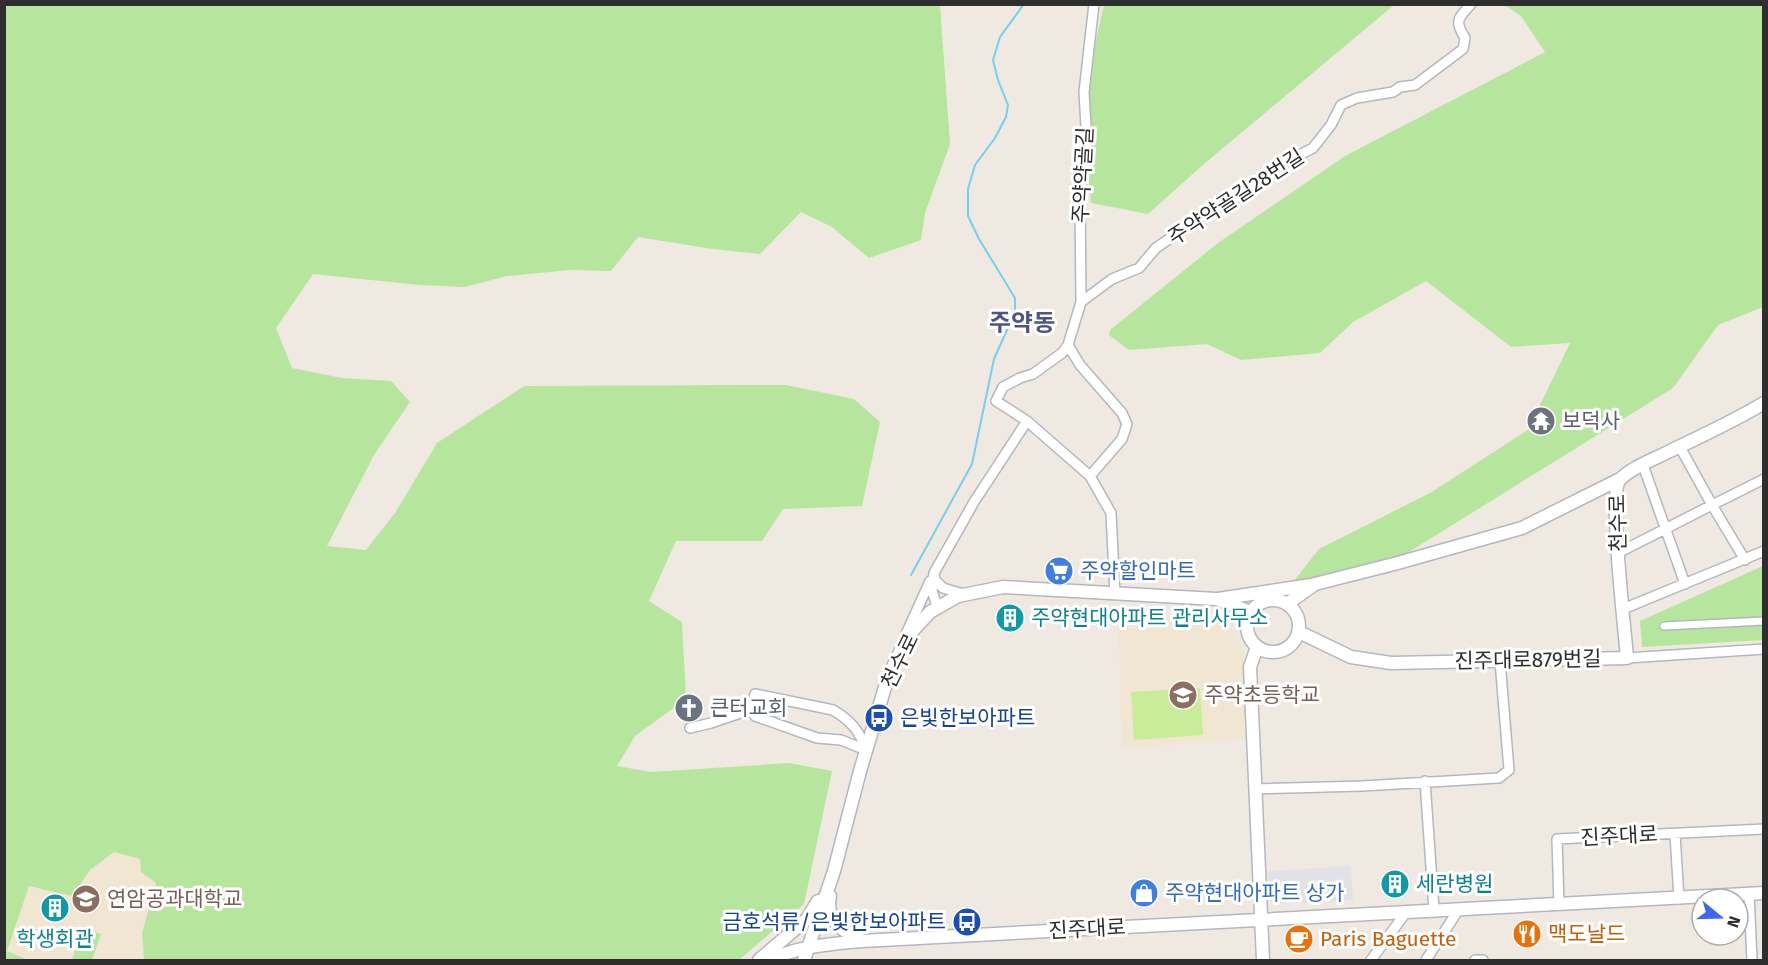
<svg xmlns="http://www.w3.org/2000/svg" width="1768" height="965" viewBox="0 0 1768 965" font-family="'Fira Sans','Noto Sans KR',sans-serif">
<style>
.industrial{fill:#e3e1e8}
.education{fill:#f0e6d1}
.green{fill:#b6e59e}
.pitch{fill:#c9ec9a}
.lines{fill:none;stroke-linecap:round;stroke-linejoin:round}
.stream{stroke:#75cff0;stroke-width:2}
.pedestrian-casing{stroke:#b4b7c1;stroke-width:10}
.minor-casing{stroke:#b4b7c1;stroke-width:12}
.tertiary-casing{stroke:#b4b7c1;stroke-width:15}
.pedestrian{stroke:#fff;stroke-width:7}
.minor{stroke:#fff;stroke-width:9}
.tertiary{stroke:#fff;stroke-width:12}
.labels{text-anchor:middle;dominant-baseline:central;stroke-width:6;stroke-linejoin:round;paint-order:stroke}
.street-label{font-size:21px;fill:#2e2e2e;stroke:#fff}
.worship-label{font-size:21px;fill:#5b616d;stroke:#fff;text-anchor:start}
.shop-label{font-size:21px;fill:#366cbe;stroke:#fff;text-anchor:start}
.culture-label{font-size:21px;fill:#0d838f;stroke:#fff;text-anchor:start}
.education-label{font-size:21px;fill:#785e54;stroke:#fff;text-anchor:start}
.transit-label{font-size:21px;fill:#164399;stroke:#fff;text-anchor:start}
.food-label{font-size:21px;fill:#c56008;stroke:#fff;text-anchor:start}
.quarter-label{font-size:24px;font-weight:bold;fill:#4d5680;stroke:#fff}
</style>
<rect width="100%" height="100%" fill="#efe9e1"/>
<path class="industrial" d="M1351 866 1353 900 1275 904 1270 901 1268 871Z"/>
<path class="education" d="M1118 612 1222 623 1235 634 1243 650 1248 739 1122 748Z
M4 806 161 838 173 960H5Z"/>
<path class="green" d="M5 4 940 5 950 144 925 213 921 240 869 258 832 227 801 212 760 254 713 249 638 237 611 271 570 270 507 276 465 287 420 285 313 274 276 328 292 368 342 378 391 381 410 402 374 455 327 546 366 550 395 513 437 443 524 386 786 385 854 399 880 422 862 506 783 509 762 541H676L649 601 682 622 686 699 635 736 617 766 651 772 789 763 832 771 804 904 739 960H144L142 933 156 883 141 872 140 859 114 852 90 870 72 896 29 886 7 951 28 960H5Z
M1104 5H1394L1205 163 1148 214 1091 203 1081 106Z
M1505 5H1763V307L1718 325 1673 388 1396 560 1290 586 1319 549 1430 493 1528 430 1570 343 1511 347 1426 281 1353 322 1320 353 1241 360 1207 344 1129 350 1109 335 1110 330 1218 243 1345 156 1545 52 1521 16Z
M1763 566V640L1642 647 1640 621Z
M82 928 101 934 92 960H72Z"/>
<path class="pitch" d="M1200 688 1203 735 1134 740 1131 692Z"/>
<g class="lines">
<path class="stream" d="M911 575 972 464 994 359 1015 312V298L979 239 968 216V189L975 165 995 138 1006 117 1008 105 998 80 993 60 1000 37 1024 4"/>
<g class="pedestrian-casing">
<path id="pedestrian" d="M1664 626 1764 621"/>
</g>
<g class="minor-casing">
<path id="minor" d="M1094 4 1084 92 1087 144 1080 197 1081 302 1068 345 1062 353 1033 374 1020 378 1003 387 996 401 1027 421 1090 476 1111 513 1115 594
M1081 302 1112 279 1139 268 1156 248 1208 212 1255 188 1282 164 1313 148 1331 125 1341 105 1357 98 1393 92 1400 87 1415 85 1463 49 1465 38C1454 20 1458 19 1471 4
M1068 345 1080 365 1122 413 1127 424 1122 439 1090 476
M1643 465 1685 584
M1618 553 1712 505 1680 447
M1745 560 1712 505 1764 479
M934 573 935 580 943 588 963 594
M937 606 932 591 934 573 974 502 1027 421
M1623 609 1764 551
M906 634 930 581
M1627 658 1764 649
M755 694 833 710C850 720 860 731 866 750L841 740 817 738 755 716 752 709Z
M690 728 711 723 752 709
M1425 781 1434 910
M1255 789 1362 786 1499 778 1509 770 1500 661
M1675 834 1679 899
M1749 894 1752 960
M1559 905 1557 839 1764 829
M1371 960 1407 911
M1426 960 1459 909
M1475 960H1483"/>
</g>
<g class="tertiary-casing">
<path id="tertiary" d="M1218 599 1311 585
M1247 626a26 26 0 1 1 52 0a26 26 0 1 1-52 0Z
M1287 604 1315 584 1394 564 1522 528 1620 479
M1299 632 1351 657 1391 663 1627 658C1625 631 1609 496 1619 481 1627 469 1657 458 1670 451 1702 436 1734 421 1764 403
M1257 647 1250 667 1263 960
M830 896C825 921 841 930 861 940
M759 960 807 919 818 901
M770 960C799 946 830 944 862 941L1764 893
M804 960 834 871 860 771 888 677 908 636 930 612 958 596 1003 587 1216 599 1251 612"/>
</g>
<use href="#pedestrian" class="pedestrian"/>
<use href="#minor" class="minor"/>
<use href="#tertiary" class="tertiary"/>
</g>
<defs>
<g id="temple-disc" transform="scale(1.5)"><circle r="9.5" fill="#6b7280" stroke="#fff"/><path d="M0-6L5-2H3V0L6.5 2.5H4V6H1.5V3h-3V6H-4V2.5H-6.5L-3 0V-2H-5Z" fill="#fff"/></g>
<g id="supermarket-disc" transform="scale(1.5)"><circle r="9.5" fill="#3f7fe0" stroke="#fff"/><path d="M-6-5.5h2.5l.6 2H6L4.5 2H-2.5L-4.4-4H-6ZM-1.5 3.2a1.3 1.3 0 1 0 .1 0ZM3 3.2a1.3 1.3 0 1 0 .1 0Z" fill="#fff"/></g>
<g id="building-disc" transform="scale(1.5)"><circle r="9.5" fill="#0f9aa8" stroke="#fff"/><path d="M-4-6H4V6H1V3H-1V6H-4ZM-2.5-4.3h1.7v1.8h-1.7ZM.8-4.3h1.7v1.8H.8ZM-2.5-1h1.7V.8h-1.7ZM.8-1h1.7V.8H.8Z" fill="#fff"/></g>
<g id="school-disc" transform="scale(1.5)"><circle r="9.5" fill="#8d6e63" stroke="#fff"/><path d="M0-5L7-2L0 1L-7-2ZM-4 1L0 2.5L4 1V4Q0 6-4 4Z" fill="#fff"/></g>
<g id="church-disc" transform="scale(1.5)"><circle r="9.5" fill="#6b7280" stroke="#fff"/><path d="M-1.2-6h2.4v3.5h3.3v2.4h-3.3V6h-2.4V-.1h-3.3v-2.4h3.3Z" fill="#fff"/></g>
<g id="bus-disc" transform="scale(1.5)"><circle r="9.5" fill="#1a4fb4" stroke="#fff"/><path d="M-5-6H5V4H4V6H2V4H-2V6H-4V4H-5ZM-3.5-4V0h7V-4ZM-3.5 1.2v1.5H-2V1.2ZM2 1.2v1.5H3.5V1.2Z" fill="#fff"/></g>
<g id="shop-disc" transform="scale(1.5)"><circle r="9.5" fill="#3f7fe0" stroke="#fff"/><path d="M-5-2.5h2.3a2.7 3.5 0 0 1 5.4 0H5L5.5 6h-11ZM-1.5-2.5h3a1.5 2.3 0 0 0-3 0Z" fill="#fff"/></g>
<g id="university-disc" transform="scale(1.5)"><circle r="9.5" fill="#8d6e63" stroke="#fff"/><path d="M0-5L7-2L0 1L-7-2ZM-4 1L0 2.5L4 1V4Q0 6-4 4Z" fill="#fff"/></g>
<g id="restaurant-disc" transform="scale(1.5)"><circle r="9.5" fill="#e8710a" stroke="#fff"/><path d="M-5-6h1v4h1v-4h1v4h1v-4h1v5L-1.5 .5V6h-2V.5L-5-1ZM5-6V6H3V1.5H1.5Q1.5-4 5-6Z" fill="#fff"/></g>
<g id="cafe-disc" transform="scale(1.5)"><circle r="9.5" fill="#e8710a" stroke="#fff"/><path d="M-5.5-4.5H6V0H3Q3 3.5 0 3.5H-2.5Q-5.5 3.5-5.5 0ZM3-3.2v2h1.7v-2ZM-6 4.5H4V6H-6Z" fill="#fff"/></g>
</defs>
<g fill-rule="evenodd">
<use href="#temple-disc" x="1541" y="421"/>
<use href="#supermarket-disc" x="1059" y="571"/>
<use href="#building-disc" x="1010" y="618"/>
<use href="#school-disc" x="1183" y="695"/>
<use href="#church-disc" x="689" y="708"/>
<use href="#bus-disc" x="879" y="718"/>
<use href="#building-disc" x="1395" y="884"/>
<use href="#shop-disc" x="1144" y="893"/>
<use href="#university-disc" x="86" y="899"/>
<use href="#building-disc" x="55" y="908"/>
<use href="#bus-disc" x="967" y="922"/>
<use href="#restaurant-disc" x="1527" y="934"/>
<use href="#cafe-disc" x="1299" y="939"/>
</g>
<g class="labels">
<g class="street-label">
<text transform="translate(1083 175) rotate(-87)">주약약골길</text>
<text transform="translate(1236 197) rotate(-33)">주약약골길28번길</text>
<text transform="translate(1618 523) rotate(-91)">천수로</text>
<text transform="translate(1528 660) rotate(-1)">진주대로879번길</text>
<text transform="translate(900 661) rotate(-64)">천수로</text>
<text transform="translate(1619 836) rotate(-3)">진주대로</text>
<text transform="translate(1087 929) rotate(-3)">진주대로</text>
</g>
<g class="worship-label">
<text x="1562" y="421">보덕사</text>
<text x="710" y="708">큰터교회</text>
</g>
<g class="shop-label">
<text x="1080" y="571">주약할인마트</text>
<text x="1165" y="893">주약현대아파트 상가</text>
</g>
<g class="culture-label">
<text x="1031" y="618">주약현대아파트 관리사무소</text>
<text x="1416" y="884">세란병원</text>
<text x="55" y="939" text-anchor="middle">학생회관</text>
</g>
<g class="education-label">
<text x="1204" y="695">주약초등학교</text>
<text x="107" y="899">연암공과대학교</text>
</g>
<g class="transit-label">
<text x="900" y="718">은빛한보아파트</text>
<text x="946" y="922" text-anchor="end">금호석류/은빛한보아파트</text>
</g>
<g class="food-label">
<text x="1548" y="934">맥도날드</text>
<text x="1320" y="939">Paris Baguette</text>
</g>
<g class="quarter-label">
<text x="1022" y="323">주약동</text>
</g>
</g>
<rect width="1768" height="965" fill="none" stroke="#2e2e2e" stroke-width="12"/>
<g transform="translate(1720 917) rotate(109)"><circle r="28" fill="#ffffff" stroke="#ababab" stroke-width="1.5"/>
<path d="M0-4.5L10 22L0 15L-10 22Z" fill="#4264fb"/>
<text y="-9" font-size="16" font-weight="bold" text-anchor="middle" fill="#2e2e2e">N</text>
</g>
</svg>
